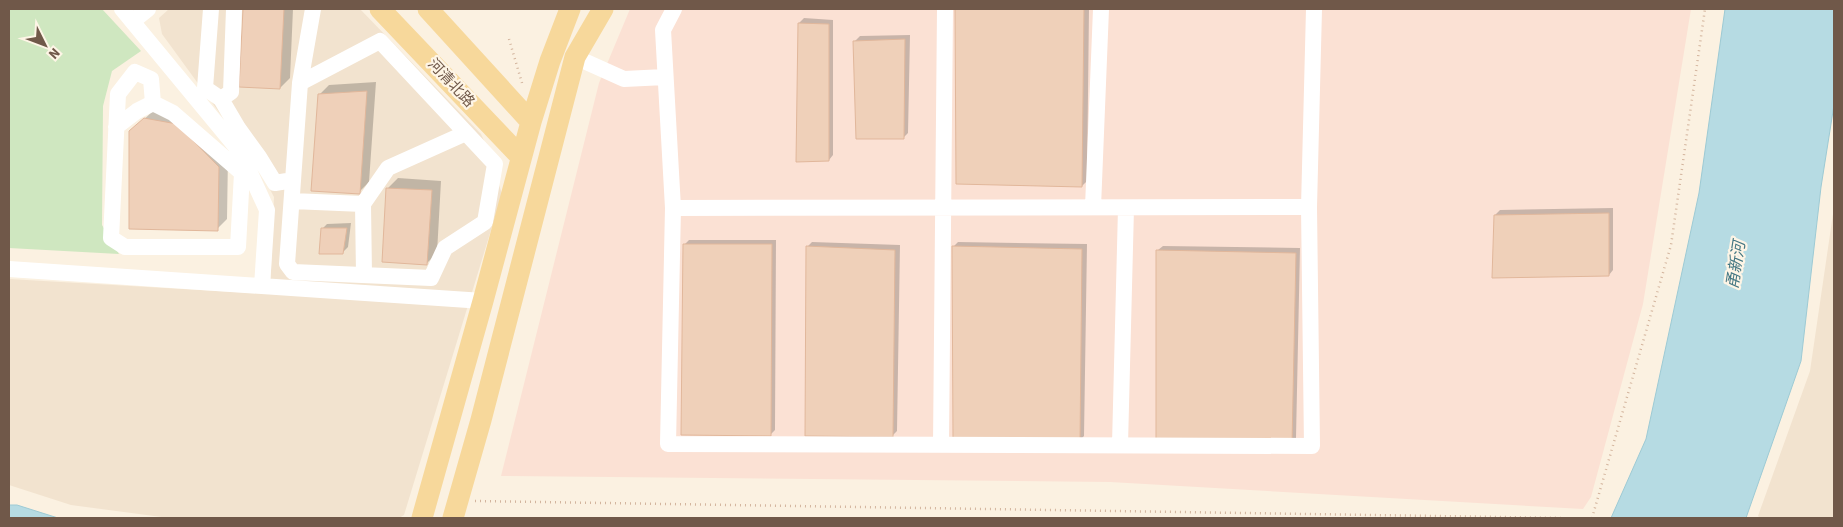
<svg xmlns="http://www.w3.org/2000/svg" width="1843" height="527" viewBox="0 0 1843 527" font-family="'Source Sans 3','Noto Sans SC',sans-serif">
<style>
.residential{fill:#f2e3cf}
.commercial{fill:#fbe1d4}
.green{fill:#cfe7c0}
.water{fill:#b6dbe3;stroke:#9dcad4}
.shadow{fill:#0003}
.building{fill:#efd0b9;stroke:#e1b79b}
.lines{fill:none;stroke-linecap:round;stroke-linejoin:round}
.path{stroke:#d3b49d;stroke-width:2.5;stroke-dasharray:1 4;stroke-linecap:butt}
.minor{stroke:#fff;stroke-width:16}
.major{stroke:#f7d89b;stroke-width:21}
.labels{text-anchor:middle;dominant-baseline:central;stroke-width:4.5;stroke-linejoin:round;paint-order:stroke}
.street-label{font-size:15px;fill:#705849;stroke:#fef5e6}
.water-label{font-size:16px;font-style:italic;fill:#447783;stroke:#fef5e6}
</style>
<rect width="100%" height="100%" fill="#fbf1e1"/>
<path class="residential" d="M169 9H360L481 134 486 145 502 194 404 515 399 518H169L71 505 9 485V279L270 294 274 197 256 163 162 34 159 18Z
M1834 207V518H1760L1758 516 1810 371Z"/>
<path class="commercial" d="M630 9H1691L1643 304 1591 497 1583 509 1110 482 501 476 599 83Z"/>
<path class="green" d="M9 9H102L141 51 112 71 103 106 102 225 119 254 9 248Z"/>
<path class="water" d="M1725 9H1834V105L1821 187 1801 361 1746 518H1611L1646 439 1699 193Z
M17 505 58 518H9V505Z"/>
<path class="shadow" d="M244 9H293L290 78 280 88 240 86Z
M957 9H1089L1087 181 1082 186 958 183Z
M804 18 833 20V155L829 160 799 23Z
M910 35 908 133 903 138 855 41 860 36Z
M376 82 369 182 359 192 319 95 329 85Z
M155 109 228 156 227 219 217 229 138 125Z
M398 178 441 181 437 253 427 263 388 188Z
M1613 208V270L1609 275 1495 215 1500 210Z
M351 223 348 247 343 252 322 229 327 224Z
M689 240H776L775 430 770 435 684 245Z
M812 242 900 245 897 431 892 436 807 247Z
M958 242 1087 244 1084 436 1079 441 953 247Z
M1163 246 1300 248 1296 438 1291 443 1158 250Z"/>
<path class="building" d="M243 9H284L280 89 239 87Z
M955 9H1084L1082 187 956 184Z
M798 23 829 24V161L796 162Z
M905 39 904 139H856L853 41Z
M367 91 360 194 311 191 318 94Z
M144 118 177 124 219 167 218 231 129 229V131Z
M386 188 432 190 427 265 382 262Z
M1609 213V276L1492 278 1494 215Z
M321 228H347L343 254H319Z
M683 244H772L771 436 681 435Z
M806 246 895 250 893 437 805 436Z
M952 246 1082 249 1080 442 953 439Z
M1156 250 1296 253 1292 444 1156 442Z"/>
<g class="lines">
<path class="path" d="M509 39 522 83
M475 501 1564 518
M1592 518 1671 245 1705 9"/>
<path class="minor" d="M122 9 241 153 267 210 262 286
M211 9 205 88 221 99 238 128 259 157 275 183 293 180
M674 9 663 30 673 208 668 444 1312 446 1309 207 1314 9
M133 21 148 9
M575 57 624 79 665 77
M135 72 151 79 153 103 173 113 242 173 238 247H125L111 238 118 94Z
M300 83 380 41 495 164 485 222 445 248 431 278 293 272 287 264 300 83 313 9
M221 99 231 92 234 9
M116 127 137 111 153 103
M292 201 363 204 364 275
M363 204 388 168 466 133
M1093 207 1101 9
M673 208 1309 207
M9 269 483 301
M941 445 945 9
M1120 445 1126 208"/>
<path class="major" d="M380 9 521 157
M428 9 531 122
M422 518 483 301 531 122 550 61 570 9
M453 518 481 420 575 57 603 9"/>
</g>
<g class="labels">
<g class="street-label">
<text transform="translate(451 83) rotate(47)">河清北路</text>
</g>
<g class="water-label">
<text transform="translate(1736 265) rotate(-81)">甬新河</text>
</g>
</g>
<rect width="1843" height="527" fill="none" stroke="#705849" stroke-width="20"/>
<g transform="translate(45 45) rotate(132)" stroke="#fef5e6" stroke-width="4" paint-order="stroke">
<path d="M0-4L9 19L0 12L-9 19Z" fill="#705849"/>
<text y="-8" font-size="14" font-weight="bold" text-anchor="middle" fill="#705849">N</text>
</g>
</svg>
